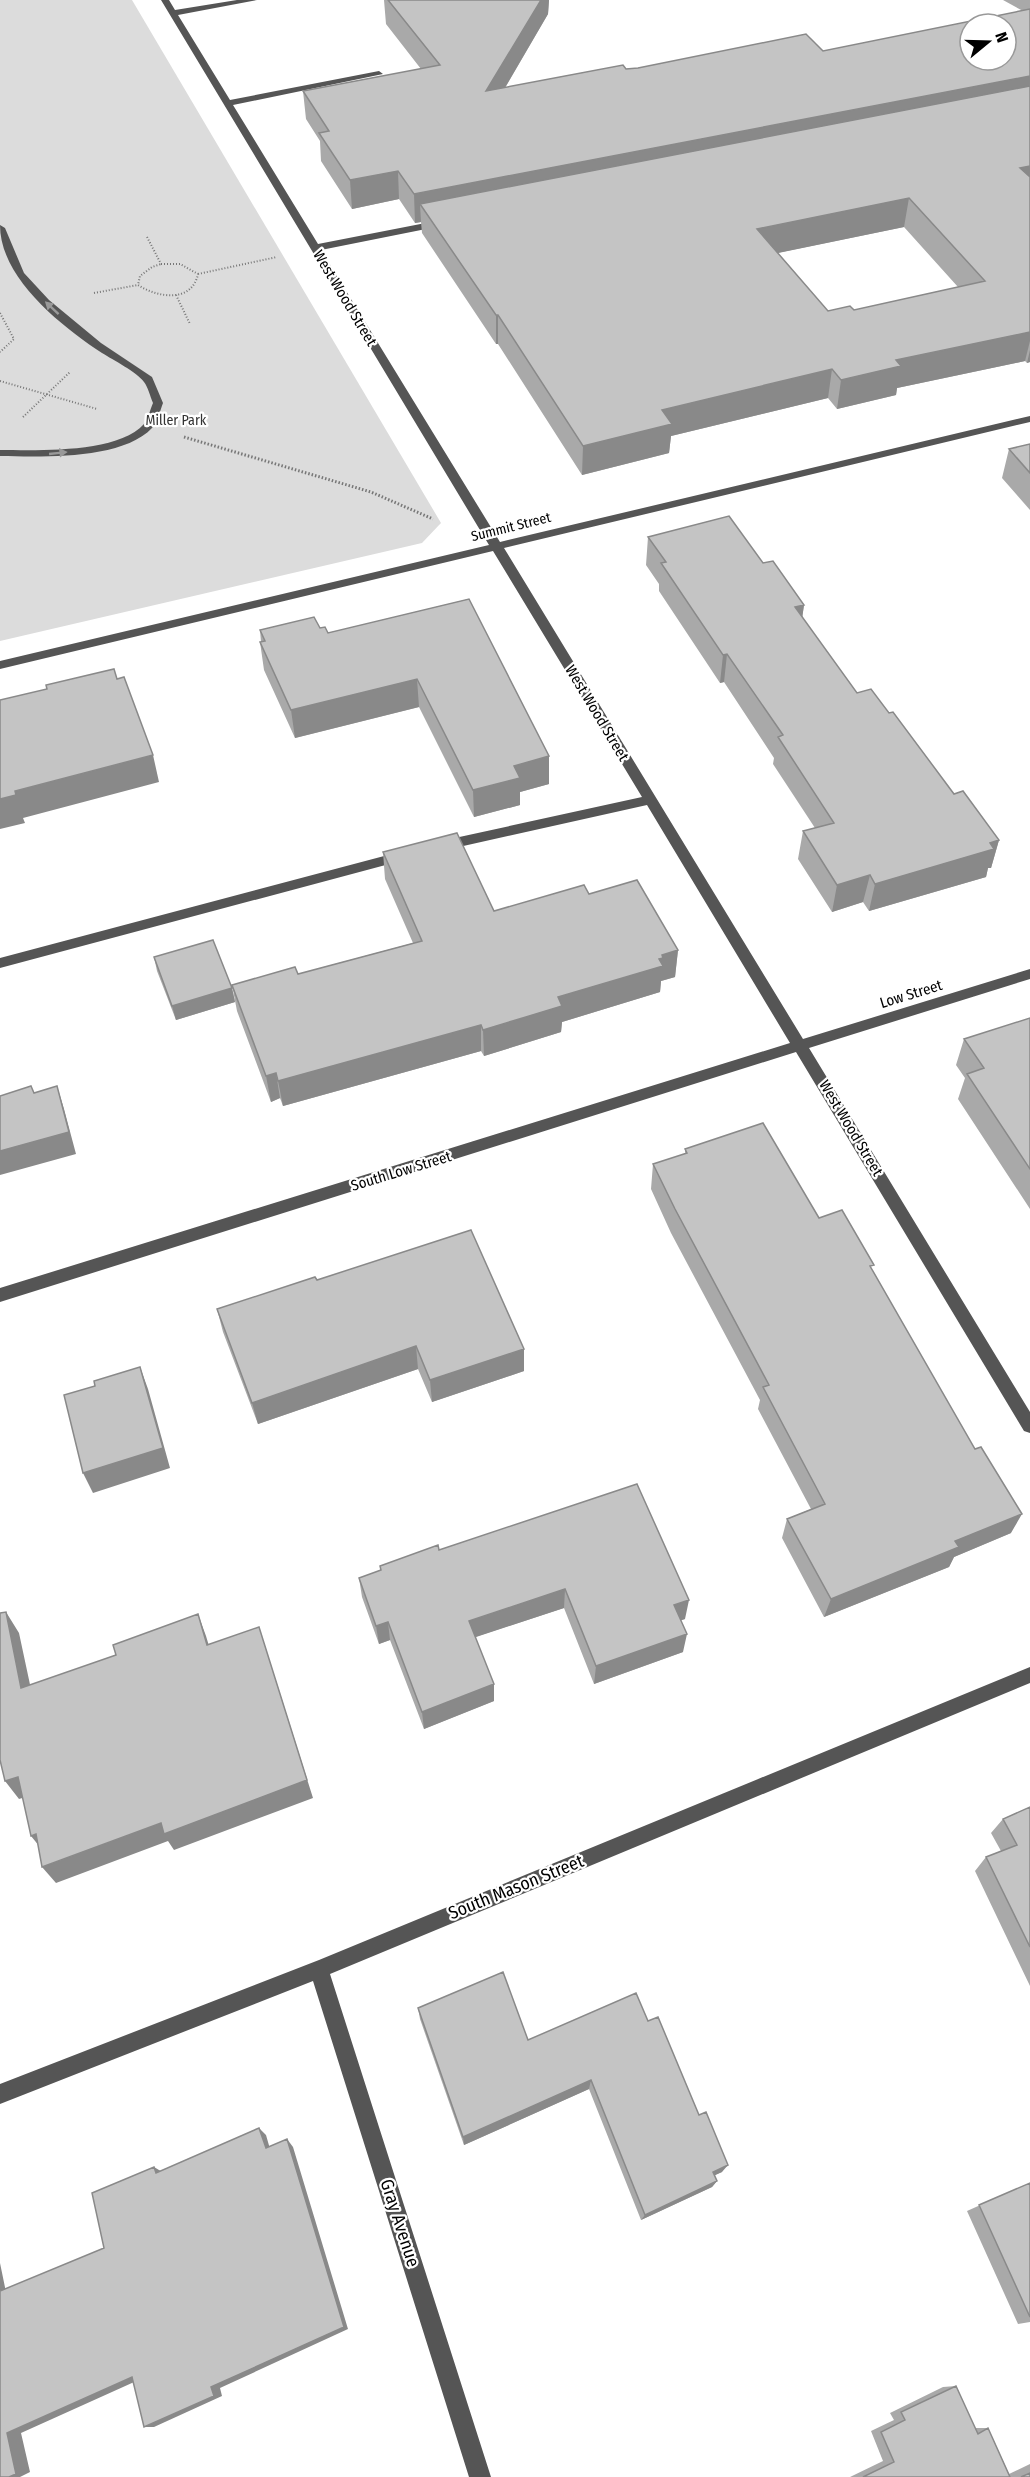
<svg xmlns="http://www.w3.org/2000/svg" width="1030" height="2477" viewBox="0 0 1030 2477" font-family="'Fira Sans Condensed',sans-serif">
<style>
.green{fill:#dcdcdc}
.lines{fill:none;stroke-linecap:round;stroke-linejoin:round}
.path-far1{stroke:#777;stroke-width:2;stroke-dasharray:1 2;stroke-linecap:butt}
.path{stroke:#777;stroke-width:3;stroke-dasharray:1.5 2;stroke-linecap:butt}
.minor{fill:#555;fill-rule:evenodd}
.wall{fill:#a9a9a9;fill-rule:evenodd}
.shaded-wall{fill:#898989}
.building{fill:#c4c4c4;stroke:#898989;stroke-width:1.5;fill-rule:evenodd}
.oneway{fill:#999}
.labels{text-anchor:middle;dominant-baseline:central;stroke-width:4.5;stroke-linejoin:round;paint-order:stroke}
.far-park-label{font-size:14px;fill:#333;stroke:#fff}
.far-street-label{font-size:14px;fill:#000;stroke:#fff}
.street-label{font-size:15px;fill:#000;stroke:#fff}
.near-street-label{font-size:18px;fill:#000;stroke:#fff}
</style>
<rect width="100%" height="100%" fill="#fff"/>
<path class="green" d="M0 0H132L441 523 422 543 0 641Z"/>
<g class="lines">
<path class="path-far1" d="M147 237 161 264
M161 264H180L198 274C192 303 158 298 138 285L140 276 152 267Z
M198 274 277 257
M94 293 138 285
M176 295 190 324
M0 313 14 339 0 352
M0 381 97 409
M23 417 70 372"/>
<path class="path" d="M184 437 371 492 433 519"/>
<path class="minor" d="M161 0H169L175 10 237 0H257L178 15 230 100 379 71 383 74 233 105 318 244 441 220 446 223 441 226 321 250 500 542 1030 416V422L504 548 803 1039 1030 969V979L809 1048 1030 1412V1433L1024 1431 796 1052 0 1302V1288L790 1043 647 805 441 851 436 849 435 846 436 843 441 841 642 797 493 551 0 669V661L489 545Z
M0 225 5 228 24 273 49 300 101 343 152 377 163 403C160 411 158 421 152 428 122 460 41 457 0 456V450C37 450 117 454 144 424 148 419 150 410 153 403 150 396 148 387 144 382 137 372 113 360 102 353 61 326 0 278 0 225Z
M403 851 409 856 408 859 0 968V958Z
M1030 1667V1683L330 1974 491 2477H469L313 1981 0 2104V2084L319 1960Z"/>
</g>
<path class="wall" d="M384 0H549L548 14 505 88 626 69 823 51 1023 11 1003 0H1030V362L1027 363 1025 361 897 388 896 395 837 409 828 398 671 436 669 453 582 475 498 344H496L422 233 421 222 415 223 399 199 352 209 321 161 320 141 306 119 303 91 421 69 386 24ZM904 227 958 287 854 310 828 311 777 253Z
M1030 444V510L1002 478 1009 449Z
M648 537 763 563 804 605 802 618 857 693 889 713 954 794 999 840 991 868H988L986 877 869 911 863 902 832 912 798 859 803 831 815 828 773 764 774 758 724 682 720 683 659 591V584L646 565Z
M469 599 549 784 520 792V805L474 817 419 707 295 738 264 670 260 642H261L260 630 320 628 328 633Z
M383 852 494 911 589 894 678 950 675 977 661 981 660 992 562 1022 561 1032 484 1056 481 1051 283 1106 280 1098 271 1102 237 1011 232 985 298 974 413 943 385 879Z
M154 957 232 988 235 1002 176 1020 157 971Z
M1030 1018V1209L958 1099 965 1078 956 1065 964 1039Z
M685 1149 819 1218 872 1270 1011 1533 954 1557 949 1567 824 1617 782 1538 787 1519 811 1509 758 1409 760 1400 671 1233 651 1189 653 1164 685 1154Z
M317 1280 524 1371 432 1402 418 1369 258 1424 223 1332 217 1309Z
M439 1550 685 1619 681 1620 683 1652 594 1684 564 1608 475 1637 494 1701 424 1729 390 1640 379 1644 362 1597 359 1578 381 1571 380 1566Z
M1030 1807V1986L975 1871 986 1857 1001 1851 991 1833 1003 1819Z
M418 2008 528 2040 648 2021 722 2172 714 2175 717 2181 712 2187 641 2220 589 2089 464 2145 420 2019Z
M1030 2183V2322L1018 2324 967 2211Z
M956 2386 975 2428H988L1009 2474 1030 2464V2477H850L883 2461 871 2431 894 2420 890 2413 943 2387Z"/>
<path class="shaded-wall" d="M541 0H549L548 14 486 120V91Z
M1030 76V101L420 204 421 222 415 223 414 194Z
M1030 166V193L1020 168Z
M398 171 399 199 352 209 350 180Z
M909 198 904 227 754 258 757 229Z
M496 315H498V344H496Z
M1030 332V341L1025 361 897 388 896 395 837 409 841 380 896 360Z
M1030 350V362L1027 363Z
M832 369 828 398 671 436 669 453 582 475 583 446 662 410Z
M804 605 800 633 795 607Z
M727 654 724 682 720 683 723 655Z
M417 679 419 707 295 738 291 710Z
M153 755 159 782 23 818 25 823 0 829V799L15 791Z
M549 756V784L520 792V805L474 817 473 790 514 766Z
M999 840 991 868H988L986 877 869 911 875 884Z
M870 875 863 902 832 912 837 885Z
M678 950 675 977 661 981 660 992 562 1022 561 1032 484 1056 483 1030 558 997 659 959 662 955Z
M232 988 235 1002 176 1020 172 1006Z
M481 1025V1051L283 1106 278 1081Z
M276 1073 280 1098 271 1102 266 1076Z
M57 1086 64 1109 76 1154 0 1175V1151Z
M416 1346 418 1369 258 1424 252 1403Z
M524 1349V1371L432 1402 430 1380Z
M140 1367 148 1389 170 1468 93 1493 83 1473Z
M1022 1514 1011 1533 954 1557 949 1567 824 1617 831 1599 955 1541Z
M565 1589 564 1608 470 1639 469 1621Z
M689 1600 685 1619 670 1624 674 1605Z
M6 1612 19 1633 35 1708 21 1688Z
M198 1614 206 1636 215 1666 207 1645Z
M388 1622 390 1640 379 1644 376 1626Z
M259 1627 313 1798 174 1850 168 1841 56 1883 42 1867 161 1823Z
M687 1634 683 1652 594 1684 596 1666Z
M494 1684V1701L424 1729 422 1712Z
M18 1777 32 1795 19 1799 5 1781Z
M36 1834 44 1852 31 1836Z
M591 2080 589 2089 464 2145 463 2137Z
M259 2128 266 2135 272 2156 266 2148Z
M287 2139 293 2147 348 2329 220 2388 222 2396 154 2427H144Z
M728 2165 722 2172 707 2179 713 2172Z
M154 2167 164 2173H156Z
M717 2181 712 2187 641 2220 645 2215Z
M0 2263 7 2297 0 2295Z
M132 2377 143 2378 21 2433 30 2472 20 2477H9L7 2433Z"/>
<path class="building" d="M388 0H541L486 91 623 65 626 69 638 68 806 34 823 51 1030 9V76L414 194 398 171 350 180 319 133 329 131 303 91 440 65ZM970 24H1006V60H970Z
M1030 86V166L1020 168 1030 177V332L896 360 901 366 841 380 832 369 662 410 672 424 583 446 498 315H496L420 204ZM909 198 985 281 854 310 850 306 828 311 757 229Z
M1030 444V473L1009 449Z
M729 516 763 563 773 561 804 605 795 607 857 693 871 689 889 713 893 712 954 794 963 791 999 840 990 843 994 849 875 884 870 875 837 885 803 831 834 823 778 737 783 735 727 654 723 655 661 563 666 562 648 537Z
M469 599 549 756 514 766 520 778 473 790 417 679 291 710 260 642 265 641 260 630 314 617 320 628 325 627 328 633Z
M114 669 117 679 124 677 153 755 15 791 16 795 0 799V700L47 689 46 685Z
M457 833 494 911 584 885 589 894 637 880 678 950 662 955 663 958 659 959 663 966 558 997 562 1006 483 1030 481 1025 278 1081 276 1073 266 1076 232 985 295 967 298 974 422 941 383 852Z
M213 940 232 988 172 1006 154 957Z
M1030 1018V1169L967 1074 984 1068 964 1039Z
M31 1086 34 1093 57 1086 69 1132 0 1151V1096Z
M763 1123 819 1218 842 1210 874 1265 870 1266 975 1449 981 1447 1022 1514 955 1541 959 1547 831 1599 787 1519 825 1504 763 1387 769 1385 675 1209 653 1164 687 1153 685 1149Z
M471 1230 524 1349 430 1380 416 1346 252 1403 217 1309 315 1277 317 1280Z
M140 1367 163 1448 83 1473 64 1395 95 1386 94 1381Z
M637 1484 689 1600 674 1605 687 1634 596 1666 565 1589 469 1621 494 1684 422 1712 388 1622 376 1626 359 1578 381 1570 380 1566 438 1545 439 1550Z
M6 1612 21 1688 116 1655 113 1645 198 1614 207 1645 259 1627 307 1780 164 1834 161 1823 42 1867 36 1834 31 1836 18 1777 5 1781 0 1760V1613Z
M1030 1807V1947L986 1857 1017 1845 1003 1819Z
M503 1972 528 2040 636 1993 648 2021 658 2017 699 2115 706 2112 728 2165 713 2172 717 2181 645 2215 591 2080 463 2137 418 2008Z
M259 2128 266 2148 287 2139 344 2327 211 2387 214 2396 144 2427 132 2377 7 2433 16 2474 9 2477H0V2291L104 2248 92 2193 154 2167 156 2173Z
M1030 2183V2317L979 2205Z
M956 2386 978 2434 988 2428 1010 2477H863L894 2462 881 2432 905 2420 901 2412Z
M1030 2473V2477H1021Z"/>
<defs><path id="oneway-solid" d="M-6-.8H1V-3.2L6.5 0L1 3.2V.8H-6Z" transform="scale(1.5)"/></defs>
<g class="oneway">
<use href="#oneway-solid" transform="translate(52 308) rotate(-137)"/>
<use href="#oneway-solid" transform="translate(58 453) rotate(-6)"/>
</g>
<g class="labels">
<g class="far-park-label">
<text x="176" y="420">Miller Park</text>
</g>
<g class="far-street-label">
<text transform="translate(511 527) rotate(-14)">Summit Street</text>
</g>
<g class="street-label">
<text transform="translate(345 298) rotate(59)">West Wood Street</text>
<text transform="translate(597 713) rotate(59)">West Wood Street</text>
<text transform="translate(911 994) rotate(-17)">Low Street</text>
<text transform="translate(851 1128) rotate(59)">West Wood Street</text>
<text transform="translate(401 1171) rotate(-17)">South Low Street</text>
</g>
<g class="near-street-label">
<text transform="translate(516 1887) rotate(-22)">South Mason Street</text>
<text transform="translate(400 2223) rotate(72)">Gray Avenue</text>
</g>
</g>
<g transform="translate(988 42) rotate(71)"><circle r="28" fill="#ffffff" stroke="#999999" stroke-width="1.5"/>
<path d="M0-4.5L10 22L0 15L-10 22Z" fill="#000000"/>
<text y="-9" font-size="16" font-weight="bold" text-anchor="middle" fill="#000000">N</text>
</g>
</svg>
